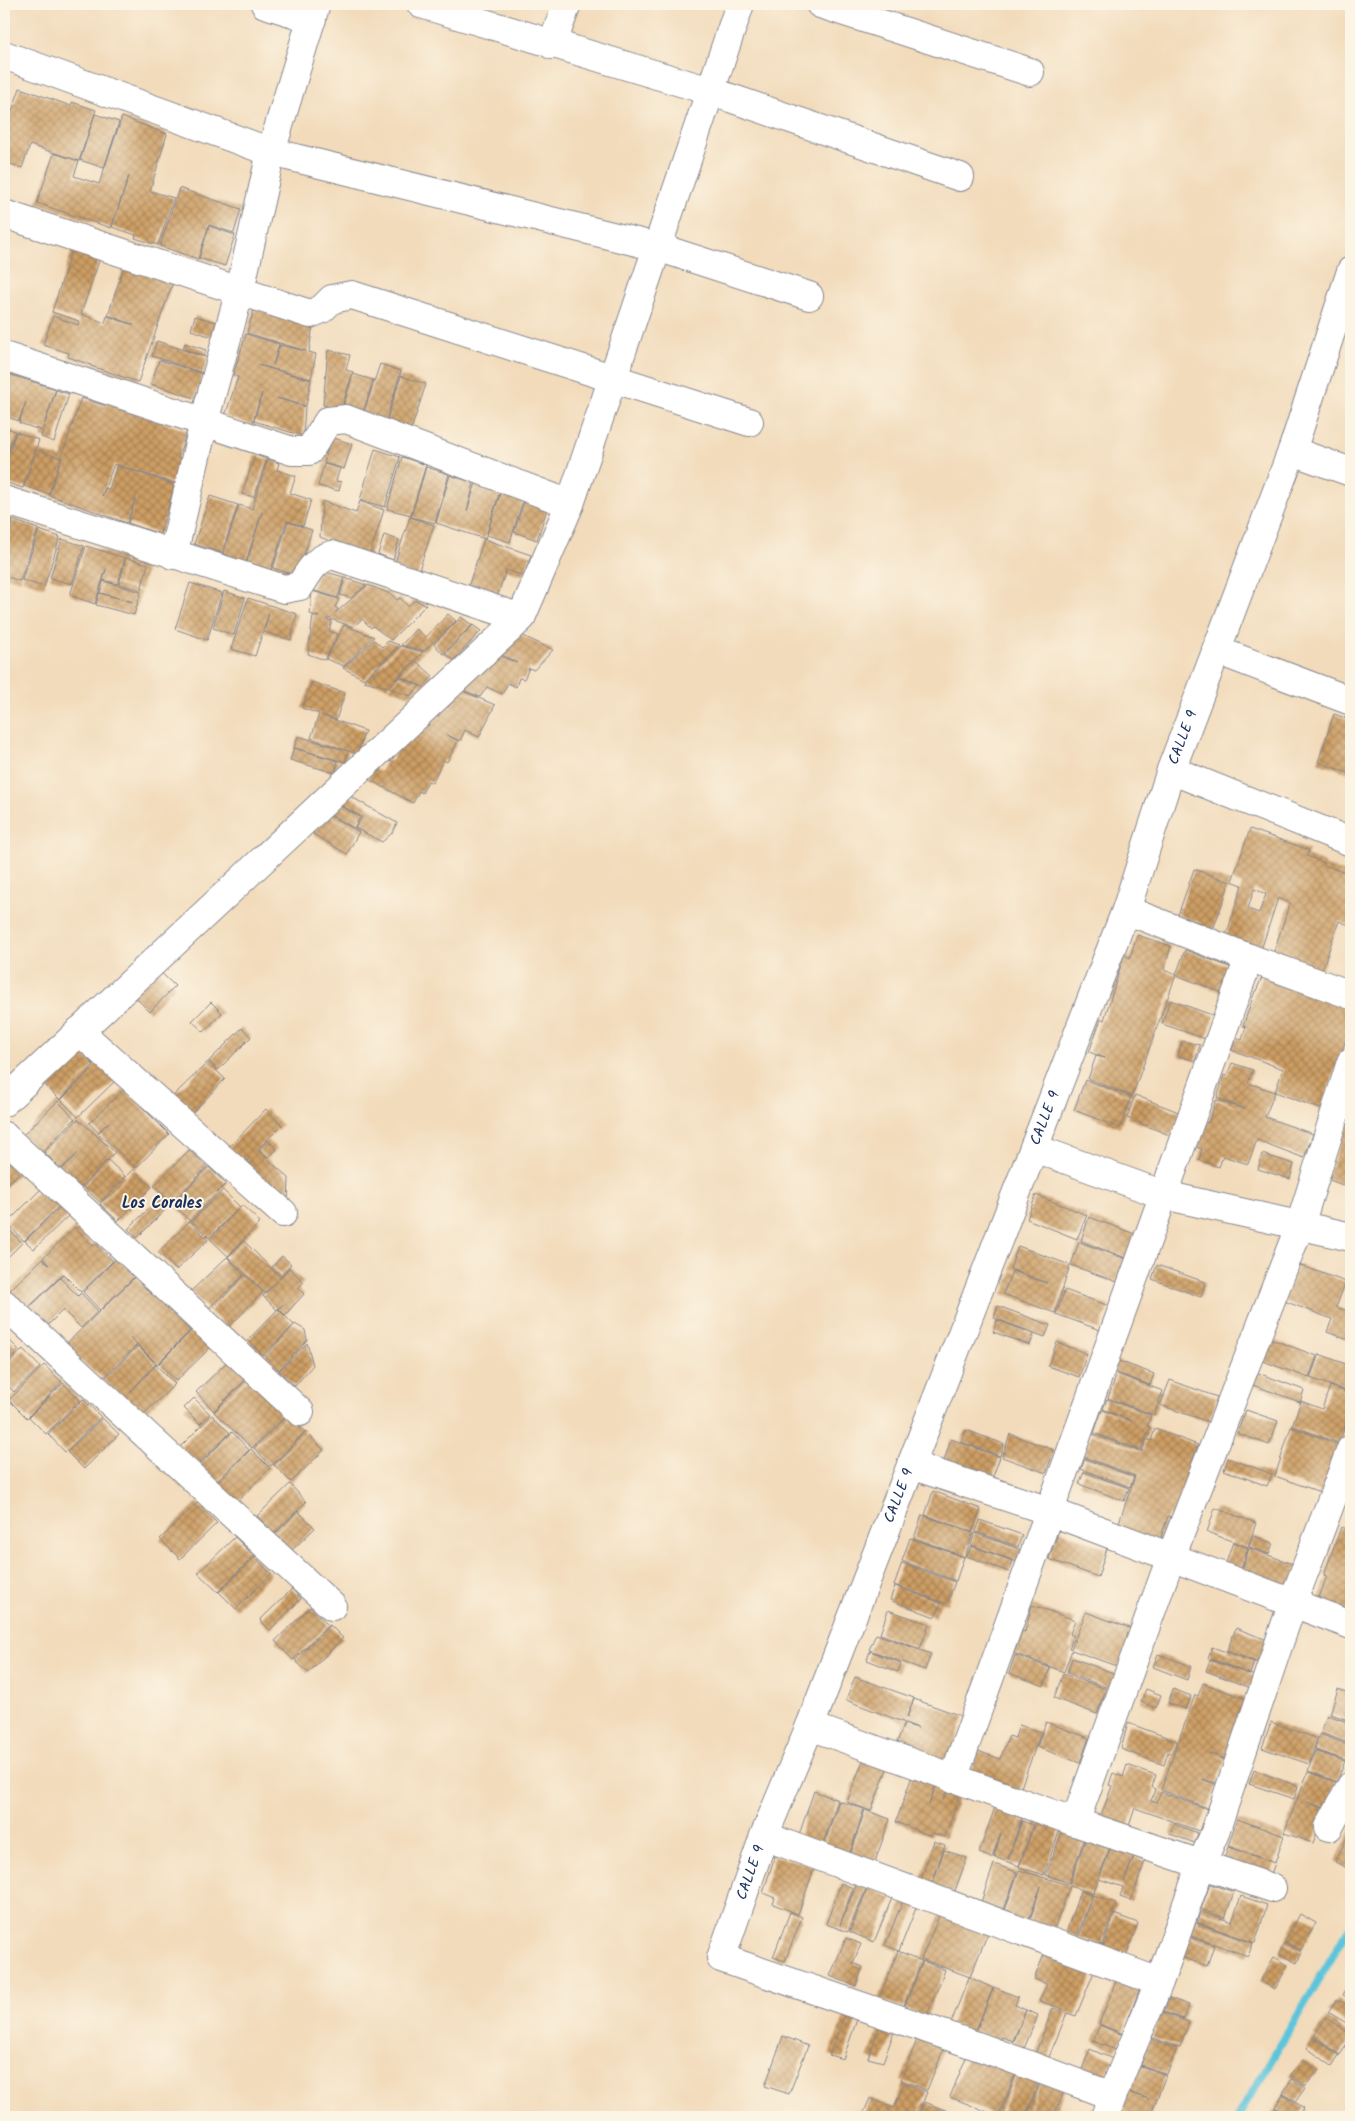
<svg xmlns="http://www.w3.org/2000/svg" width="1355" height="2121" viewBox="0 0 1355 2121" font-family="Kalam,sans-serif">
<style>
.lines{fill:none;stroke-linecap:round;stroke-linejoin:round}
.stream{stroke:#5dc5da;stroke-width:8}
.building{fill:url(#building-cross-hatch);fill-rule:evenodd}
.street-casing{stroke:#86858c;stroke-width:30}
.street{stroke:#fff;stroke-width:28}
.labels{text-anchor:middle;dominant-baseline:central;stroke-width:4;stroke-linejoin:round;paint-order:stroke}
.street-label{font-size:15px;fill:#1b2f5e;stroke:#fcf5e5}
.neighbourhood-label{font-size:16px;font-weight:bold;fill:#1b2f5e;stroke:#fcf5e5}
</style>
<defs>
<pattern id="building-cross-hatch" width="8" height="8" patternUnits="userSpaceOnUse" patternTransform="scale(1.25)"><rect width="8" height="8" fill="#cd9e63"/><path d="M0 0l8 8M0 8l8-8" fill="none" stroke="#a68155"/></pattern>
</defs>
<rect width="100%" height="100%" fill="#fcf5e5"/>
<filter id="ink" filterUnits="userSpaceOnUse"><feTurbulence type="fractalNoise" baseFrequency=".02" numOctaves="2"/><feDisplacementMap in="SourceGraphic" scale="10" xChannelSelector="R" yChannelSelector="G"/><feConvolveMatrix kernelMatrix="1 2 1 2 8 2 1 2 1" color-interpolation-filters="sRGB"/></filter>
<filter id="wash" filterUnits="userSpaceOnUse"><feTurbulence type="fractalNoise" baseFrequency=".0096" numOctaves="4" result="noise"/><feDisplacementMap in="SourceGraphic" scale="20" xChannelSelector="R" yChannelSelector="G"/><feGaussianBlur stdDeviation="1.12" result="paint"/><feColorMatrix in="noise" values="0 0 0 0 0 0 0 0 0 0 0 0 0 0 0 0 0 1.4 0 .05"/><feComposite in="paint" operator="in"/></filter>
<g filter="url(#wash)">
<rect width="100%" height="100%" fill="#f2dbbb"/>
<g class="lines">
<path class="stream" d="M1238 2117 1351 1925"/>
</g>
<g id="blocks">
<path class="building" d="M20 88 71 106 72 102 96 110 79 161 30 145 22 168 4 162V108L12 111Z
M95 114 119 122 104 168 80 160Z
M122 117 167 134 150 191 174 198 158 245 135 238 136 235 112 227 129 176 111 228 37 203 54 153 79 161 74 176 99 184Z
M179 188 241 209 234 233 209 225 198 259 160 246Z
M209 226 235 235 225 266 199 258Z
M73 246 101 255 81 314 105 323 107 316 134 325 108 315 124 266 173 282 138 382 91 366V365L68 357 69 353 43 345 53 316 78 325 79 321 52 312Z
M254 309 313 324 309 352 316 354 311 379 258 365 311 380 306 406 277 398 305 407 303 436 254 421 262 393 252 425 225 416 238 377 233 376 246 334 279 344 273 365 280 345 306 351 247 333Z
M195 316 216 322 212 337 191 330Z
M157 341 208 358 203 373 152 356Z
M185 343 206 350 204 356 183 349Z
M328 350 350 355 346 370 353 372 341 410 323 405Z
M159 360 203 374 195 398 151 384Z
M380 364 401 371 385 424 362 417Z
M8 374 56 389 43 429 56 390 69 394 54 442 41 437 43 431 19 423 26 402 19 421 4 416V387Z
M353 374 373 380 362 417 342 410Z
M401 376 426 384 411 430 386 422Z
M81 398 106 406 107 402 187 431 178 458 184 460 176 484 114 464 102 496 106 488 109 489 117 465 175 485 160 534 128 523 136 497 127 523 49 495Z
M4 427 15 431 4 463Z
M16 432 39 440 23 488 4 482V469Z
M331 437 352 444 344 469 324 463Z
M375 449 400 457 385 507 360 500Z
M36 450 61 458 49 494 24 486Z
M255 455 267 459 254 497 242 494Z
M402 457 426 465 411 515 387 509Z
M268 459 279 463 277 470 296 476 290 493 311 500 303 526 287 521 271 570 247 562 262 512 246 562 223 554 239 505 252 509Z
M324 464 340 468 336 481 341 482 339 491 318 486Z
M426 467 449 474 435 523 411 517Z
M450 475 474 483 467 511 476 483 500 491 485 539 436 523Z
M501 490 524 497 510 542 487 535Z
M210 496 238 505 222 553 194 544Z
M322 501 356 513 360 501 384 510 368 560 345 547 320 537Z
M524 502 547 509 537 540 514 532Z
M4 517 12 519 4 541Z
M410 517 434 525 417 576 393 568Z
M13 520 38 529 20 581 4 576V548Z
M288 522 312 530 297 576 273 568Z
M39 530 60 537 44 587 22 580Z
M384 535 399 540 393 560 378 554Z
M62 539 84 546 72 584 50 578Z
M484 539 531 555 524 576 506 570 497 597 468 587Z
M86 546 125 558 118 584 103 580 106 569 95 604 70 595Z
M126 558 148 564 141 590 119 584Z
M318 570 344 577 338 598 312 590Z
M345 578 366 585 351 598 340 595Z
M103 581 141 592 134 615 96 605 99 593 133 602 100 593Z
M190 583 222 593 207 640 175 629Z
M368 585 391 594 397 600 400 598 408 606 415 600 426 605 391 640 373 626 371 628 362 619 353 627 328 618 326 620 332 621 329 631 338 634 325 660 308 654 313 616 319 617 310 614 312 591 339 599 335 607 338 609 335 613Z
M224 591 245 598 234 635 213 628Z
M248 598 297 614 291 640 264 632 269 613 255 656 231 649Z
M448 614 456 621 424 651 401 645 416 629 426 637Z
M461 617 472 625 443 654 434 644Z
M344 625 374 637 344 666 326 659Z
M473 625 481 631 454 660 445 654Z
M519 634 553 650 534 670 529 668 524 679 519 678 516 687 508 683 502 694 487 687 480 697 460 689 498 655 517 663 500 654Z
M374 640 382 647 388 641 399 645 364 679 343 668Z
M400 646 423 652 388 687 364 681Z
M416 661 433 676 423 687 400 676Z
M399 677 420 686 410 696 389 688Z
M312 682 345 693 336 720 321 715 365 731 357 754 311 738 319 714 302 708Z
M458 689 495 705 479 737 465 730 460 741 445 734 458 741 447 762 443 760 432 783 428 781 422 793 419 791 413 803 368 779 373 768 380 772 387 760 391 762 402 739 409 743 419 722 428 726 434 714 438 717 444 705 448 707Z
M1334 714 1351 720V774L1318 762Z
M298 736 348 751 345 762 294 748Z
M294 748 338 761 335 773 290 760Z
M348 795 397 823 392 833 382 842 355 828 362 817 342 806Z
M337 804 360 817 354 828 331 815Z
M325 813 359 832 347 854 313 834Z
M1250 829 1309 850 1307 856 1325 863 1324 865 1351 875V926L1339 921 1321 972 1273 954 1290 903 1278 898 1261 950 1225 939 1242 885 1232 881ZM1254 889 1266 894 1259 913 1248 909Z
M1194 869 1230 882 1212 932 1199 928 1201 923 1178 915Z
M1137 935 1171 946 1164 970 1176 975 1132 1096 1088 1079 1096 1056 1105 1058 1089 1052 1101 1019 1104 1020 1124 955 1130 958Z
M1185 950 1232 968 1223 993 1176 975Z
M152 964 175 986 150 1012 128 990Z
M1264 973 1309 993 1351 1009V1026L1321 1109 1275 1092 1283 1069 1232 1050 1236 1037 1242 1040 1246 1027 1243 1026 1255 991H1256Z
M1170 1000 1215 1016 1206 1039 1162 1024Z
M211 1002 222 1013 204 1032 192 1021Z
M242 1028 251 1037 218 1070 209 1061Z
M1182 1041 1200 1045 1195 1061 1178 1056Z
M76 1047 94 1065 60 1100 41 1081Z
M99 1062 116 1080 78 1117 61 1100Z
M208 1062 225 1079 190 1115 172 1097Z
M1232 1063 1253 1070 1248 1083 1275 1092 1265 1117 1313 1134 1304 1158 1257 1140 1248 1164 1223 1156 1219 1167 1199 1160 1202 1149 1196 1147 1205 1122 1208 1123 1216 1100 1245 1109 1217 1098 1224 1075 1227 1076Z
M1085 1080 1131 1097 1120 1128 1074 1110Z
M124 1089 169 1134 136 1168 98 1133 109 1122 98 1132 89 1123Z
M1135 1095 1181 1113 1172 1136 1127 1118Z
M58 1101 75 1119 41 1153 23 1135Z
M266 1109 282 1125 257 1150 289 1178 288 1202 245 1164 250 1157 245 1163 229 1147Z
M78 1119 115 1152 79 1189 61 1171 78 1153 61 1169 44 1152Z
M1348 1119 1351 1120V1188L1327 1179Z
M268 1140 277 1149 268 1158 259 1150Z
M189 1150 207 1167 172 1203 154 1186Z
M4 1154 21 1171 4 1188Z
M1262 1154 1294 1164 1290 1179 1258 1169Z
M108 1160 125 1176 100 1202 83 1187Z
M209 1167 226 1184 190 1221 208 1240 176 1270 158 1252 190 1221 172 1203Z
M134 1169 152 1187 118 1221 100 1204Z
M41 1189 59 1206 24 1241 7 1223Z
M223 1190 240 1207 209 1238 192 1221Z
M162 1195 171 1204 137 1238 128 1229Z
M1036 1195 1087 1215 1077 1239 1027 1219Z
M242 1205 260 1222 228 1256 210 1239Z
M60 1207 69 1215 34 1249 25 1241Z
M1089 1217 1135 1234 1126 1258 1081 1241Z
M5 1225 22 1243 4 1261V1226Z
M75 1227 93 1246 95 1243 113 1261 81 1292 63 1274 26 1310 8 1292 42 1259 49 1265 43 1258Z
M244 1241 280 1277 279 1279 289 1268 304 1282 298 1288 304 1294 285 1315 279 1309 283 1304 277 1310 263 1296 277 1281 265 1293 228 1257Z
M1079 1242 1126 1259 1117 1282 1071 1265Z
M1018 1246 1070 1265 1055 1313 1003 1294 1012 1271 1047 1283 1010 1269Z
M282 1256 291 1264 281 1275 272 1267Z
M227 1257 244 1275 208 1309 191 1291Z
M117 1258 135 1276 100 1310 83 1292Z
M1297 1264 1346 1282 1336 1307 1351 1312V1341L1327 1332 1332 1319 1284 1301Z
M1157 1265 1205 1282 1201 1297 1152 1279Z
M245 1275 263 1292 228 1328 210 1311Z
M135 1277 152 1295 154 1292 190 1331 157 1364 130 1337 137 1345 103 1378 63 1347Z
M60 1278 78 1296 81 1293 98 1311 81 1328 63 1310 44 1329 26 1311Z
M1065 1290 1109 1306 1100 1330 1056 1314Z
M998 1306 1050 1325 1045 1337 994 1318Z
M278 1309 294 1325 263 1355 248 1340Z
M997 1320 1034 1334 1030 1345 993 1332Z
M295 1324 305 1330 307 1340 279 1370 265 1356Z
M192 1330 210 1348 176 1381 159 1363Z
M4 1335 19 1350 4 1366Z
M1268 1338 1317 1356 1309 1378 1260 1360Z
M1057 1342 1087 1354 1079 1377 1048 1366Z
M307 1343 313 1365 295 1386 279 1371Z
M138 1346 156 1364 130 1392 156 1365 175 1384 142 1416 103 1380Z
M23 1349 40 1367 14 1392 4 1382V1368Z
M1319 1354 1351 1366V1393L1310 1378Z
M230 1359 248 1377 214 1411 196 1392Z
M1116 1360 1154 1374 1150 1385 1111 1371Z
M44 1365 62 1382 27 1418 9 1400Z
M1258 1373 1304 1390 1300 1402 1253 1385Z
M1117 1374 1163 1391 1154 1415 1108 1398Z
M250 1377 287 1414 252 1448 214 1412Z
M1170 1380 1217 1397 1209 1422 1160 1405Z
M63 1383 80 1400 46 1434 29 1417Z
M1330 1386 1351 1394V1419L1348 1418 1339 1443 1292 1426 1301 1401 1322 1409Z
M194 1398 210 1414 200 1424 184 1408Z
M83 1399 101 1417 65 1452 48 1434Z
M1107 1399 1151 1415 1147 1426 1150 1427 1141 1450 1094 1433 1102 1410 1132 1421 1103 1409Z
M1246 1410 1278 1421 1269 1445 1237 1433Z
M212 1415 230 1433 197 1465 180 1447Z
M288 1415 305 1432 271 1466 254 1448Z
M102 1418 119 1434 84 1469 67 1452Z
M1291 1427 1340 1445 1323 1493 1275 1476Z
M1155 1429 1198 1445 1173 1518 1168 1516 1159 1543 1117 1528 1135 1476 1084 1457 1092 1434 1142 1452 1147 1439 1151 1441Z
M966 1430 1004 1444 1000 1456 961 1442Z
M232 1432 249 1450 216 1482 199 1465Z
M306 1432 324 1450 291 1482 274 1465Z
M1010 1434 1054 1450 1046 1473 1002 1457Z
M951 1439 1000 1457 991 1482 943 1464Z
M251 1449 270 1468 236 1503 217 1483Z
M1228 1458 1272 1474 1267 1486 1224 1470Z
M1085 1459 1134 1477 1130 1487 1081 1469Z
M1084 1472 1129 1488 1124 1501 1079 1484Z
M290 1484 306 1502 274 1533 257 1516Z
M933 1491 981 1509 972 1532 925 1515Z
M197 1503 217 1523 180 1559 160 1539Z
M1215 1508 1256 1523 1248 1547 1207 1532Z
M298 1511 315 1528 291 1551 275 1534Z
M922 1515 973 1533 965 1557 914 1538Z
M980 1520 1022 1535 1018 1547 976 1532Z
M1341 1527 1351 1530V1615L1317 1603 1327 1576 1324 1575Z
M1059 1530 1107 1548 1098 1577 1049 1559Z
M975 1533 1024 1551 1020 1563 971 1545Z
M1253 1536 1273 1543 1269 1554 1249 1547Z
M235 1537 254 1556 218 1592 198 1573Z
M910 1538 964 1557 956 1581 902 1561Z
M1233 1542 1248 1548 1239 1575 1224 1569Z
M971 1546 1013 1561 1009 1572 967 1556Z
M1249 1548 1298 1566 1289 1591 1241 1573Z
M255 1557 271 1574 236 1609 219 1592Z
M902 1563 955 1582 947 1604 894 1585Z
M895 1586 941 1603 935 1617 890 1600Z
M292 1589 301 1599 270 1630 260 1620Z
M1032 1605 1075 1620 1070 1634 1074 1636 1069 1648 1071 1649 1086 1612 1132 1629 1119 1667 1072 1650 1064 1672 1014 1653 1022 1631 1025 1632Z
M310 1607 328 1625 293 1660 275 1641Z
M888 1610 929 1624 920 1649 880 1634Z
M330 1625 343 1638 308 1673 295 1660Z
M1236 1628 1272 1642 1264 1665 1227 1651Z
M876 1634 931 1654 925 1670 869 1650Z
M1212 1647 1254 1662 1250 1674 1208 1658Z
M870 1651 901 1663 898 1672 867 1660Z
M1158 1654 1191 1666 1187 1680 1153 1667Z
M1015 1655 1050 1668 1044 1686 1009 1673Z
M1072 1658 1116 1674 1111 1689 1067 1673Z
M1210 1660 1255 1676 1251 1688 1206 1671Z
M1063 1674 1106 1689 1097 1714 1054 1698Z
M855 1677 914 1698 907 1717 914 1699 964 1717 947 1766 895 1748 904 1724 918 1728 846 1700Z
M1203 1683 1249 1700 1228 1760 1209 1753 1225 1760 1217 1783 1202 1779 1217 1785 1208 1808 1161 1790 1195 1695 1198 1696Z
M1146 1689 1161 1695 1156 1708 1141 1702Z
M1173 1689 1191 1696 1186 1709 1168 1703Z
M1338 1689 1351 1694V1721L1330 1714Z
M1327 1715 1351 1723V1744L1321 1733Z
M1046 1722 1089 1738 1080 1763 1037 1747Z
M1271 1722 1318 1739 1320 1734 1351 1746V1762L1315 1750 1317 1740 1309 1764 1262 1748Z
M1128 1723 1177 1741 1172 1753 1168 1752 1164 1765 1121 1749Z
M1019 1725 1041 1732 1019 1793 969 1776 978 1751 1000 1759 1009 1736 1015 1738Z
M1315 1751 1345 1761 1337 1782 1308 1771Z
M865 1755 889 1764 871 1811 847 1802Z
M1127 1765 1156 1775 1152 1787 1155 1789 1151 1801 1157 1803 1161 1792 1207 1809 1199 1831 1135 1808 1127 1832 1099 1821 1112 1786 1109 1785 1113 1773 1123 1777Z
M1254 1770 1298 1786 1294 1799 1249 1784Z
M1308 1772 1336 1782 1327 1809 1306 1802 1325 1809 1313 1843 1284 1833Z
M913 1773 937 1781 929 1805 937 1782 948 1786 943 1800 948 1789 960 1793 945 1837 932 1833 931 1836 896 1822Z
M814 1791 838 1800 821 1849 797 1841Z
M839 1801 864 1809 848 1859 822 1850Z
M995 1807 1023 1815 1008 1859 1022 1821 1033 1825 1019 1866 994 1857 1001 1833 992 1858 979 1853Z
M865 1810 890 1819 873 1867 849 1859Z
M1237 1819 1284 1836 1275 1863 1228 1846Z
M1036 1820 1060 1829 1044 1875 1019 1867Z
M1174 1824 1198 1833 1195 1843 1170 1834Z
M1351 1830V1870L1335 1862Z
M1062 1831 1084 1839 1069 1883 1046 1875Z
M1086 1838 1110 1847 1093 1894 1070 1886 1052 1935 1028 1926 1041 1886 1027 1925 1003 1916 1019 1870 1069 1885Z
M934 1841 945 1845 931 1886 920 1882Z
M1111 1847 1134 1855 1124 1882 1134 1857 1145 1861 1131 1901 1120 1897 1123 1887 1099 1879Z
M1228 1847 1275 1863 1267 1885 1221 1869Z
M944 1850 967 1858 954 1893 932 1885Z
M775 1856 815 1866 798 1914 773 1904 775 1898 763 1893Z
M994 1864 1017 1872 1003 1913 980 1905Z
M841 1883 853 1888 840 1925 857 1883 867 1887 848 1932 826 1924Z
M1210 1884 1234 1892 1225 1918 1201 1909Z
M868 1887 892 1898 874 1942 850 1932Z
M1080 1891 1092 1895 1077 1937 1066 1933Z
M1093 1895 1116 1903 1102 1945 1079 1937Z
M1241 1896 1267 1905 1255 1943 1197 1922 1200 1911 1232 1922Z
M904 1898 918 1903 899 1951 885 1945Z
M790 1912 802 1917 785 1961 773 1957Z
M940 1914 988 1933 970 1977 921 1959Z
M1114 1914 1138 1923 1126 1956 1103 1947Z
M1300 1914 1316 1923 1301 1950 1285 1942Z
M1196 1923 1253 1943 1248 1956 1191 1936Z
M1189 1937 1214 1945 1207 1966 1182 1957Z
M846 1938 861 1944 853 1963 863 1967 856 1986 830 1976Z
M1284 1943 1302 1952 1297 1963 1279 1954Z
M898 1951 922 1961 903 2008 879 1998Z
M1045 1952 1094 1972 1076 2016 1067 2013 1047 2062 1034 2057 1053 2008 1062 2011 1063 2009 1039 2001 1047 1984 1034 1979Z
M1274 1957 1288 1965 1275 1989 1260 1981Z
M923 1961 945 1970 926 2018 904 2008Z
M969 1977 993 1988 975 2033 951 2023Z
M1116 1981 1139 1990 1123 2034 1099 2024Z
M1349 1983 1351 1985V1999L1343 1995Z
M994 1987 1018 1997 1015 2005 1026 2010 1013 2041 1002 2037 1000 2041 976 2031Z
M1169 1998 1189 2005 1184 2019 1164 2012Z
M1337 1999 1351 2008V2018L1348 2024 1328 2012Z
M847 2009 859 2014 843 2059 829 2055Z
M1026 2010 1038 2015 1023 2051 1012 2046Z
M1161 2012 1189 2022 1180 2047 1152 2038Z
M1326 2018 1351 2034V2038L1340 2055 1314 2036Z
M882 2020 897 2024 883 2062 868 2058Z
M1100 2025 1123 2035 1116 2050 1093 2041Z
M920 2032 946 2043 927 2090 901 2080Z
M783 2036 808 2046 789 2094 765 2086Z
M1314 2038 1339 2055 1332 2066 1307 2048Z
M1150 2039 1177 2048 1167 2074 1141 2065Z
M1090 2049 1113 2059 1104 2081 1081 2072Z
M967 2055 1017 2070 998 2116 950 2097Z
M1303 2060 1319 2070 1305 2086 1290 2076Z
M1138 2065 1166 2075 1150 2117H1133L1121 2113 1128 2092 1149 2099 1128 2092Z
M1018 2071 1040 2080 1025 2117H1004L1000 2116Z
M1042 2079 1065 2089 1053 2117H1026Z
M1292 2079 1305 2088 1296 2101 1283 2093Z
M904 2083 927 2092 917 2117H862L870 2098 894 2108Z
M1283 2094 1304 2108 1297 2117H1289L1275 2107Z
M925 2102 947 2111 945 2117H918Z
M1275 2108 1287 2117H1270L1269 2116Z"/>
</g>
</g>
<g filter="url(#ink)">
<use href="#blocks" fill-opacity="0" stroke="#86858c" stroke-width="1"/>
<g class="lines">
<g class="street-casing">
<g id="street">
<path d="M265 4 312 19"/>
<path d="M421 4 710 91 960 177"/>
<path d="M820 4 1030 72"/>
<path d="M552 45 567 4"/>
<path d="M4 55 271 152 657 247 809 296"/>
<path d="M4 214 310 314 322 309 332 299 352 295 749 422"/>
<path d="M4 356 292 451H309L328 421 346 419 570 504"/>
<path d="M1292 451 1351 472"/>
<path d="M4 500 284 589 300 586C309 572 315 559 332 555L521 618"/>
<path d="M173 555 204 422 240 290 271 152 316 4"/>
<path d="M1216 650 1351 701"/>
<path d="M1171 770 1351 842"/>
<path d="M1126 910 1249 958 1351 995"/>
<path d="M79 1031 283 1213"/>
<path d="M4 1102 521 618 570 504 740 4"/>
<path d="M4 1136 300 1412"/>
<path d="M1034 1148 1164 1195 1351 1237"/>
<path d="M4 1304 332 1606"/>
<path d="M911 1465 1049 1511 1351 1625"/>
<path d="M810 1726 1075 1822 1272 1888"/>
<path d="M953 1779 1249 958"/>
<path d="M1075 1822 1171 1557 1300 1225 1351 1062"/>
<path d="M1329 1827 1351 1786"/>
<path d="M764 1836 1159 1982"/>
<path id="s1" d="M1112 2096 983 2048 721 1958 764 1836 810 1726 1126 910 1171 770 1292 451 1351 271"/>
<path d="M1105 2117C1120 2071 1142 2027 1159 1982 1178 1933 1192 1883 1214 1835L1293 1602 1351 1449"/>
</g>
</g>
<use href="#street" class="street"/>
</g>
</g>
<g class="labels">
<g class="street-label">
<text stroke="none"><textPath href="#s1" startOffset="1720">CALLE 9</textPath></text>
<text stroke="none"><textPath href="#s1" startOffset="1315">CALLE 9</textPath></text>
<text stroke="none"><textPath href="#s1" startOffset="910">CALLE 9</textPath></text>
<text stroke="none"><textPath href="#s1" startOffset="505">CALLE 9</textPath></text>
</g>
<g class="neighbourhood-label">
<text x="162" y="1203">Los Corales</text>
</g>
</g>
<rect width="1355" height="2121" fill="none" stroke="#fcf5e5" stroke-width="20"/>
</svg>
